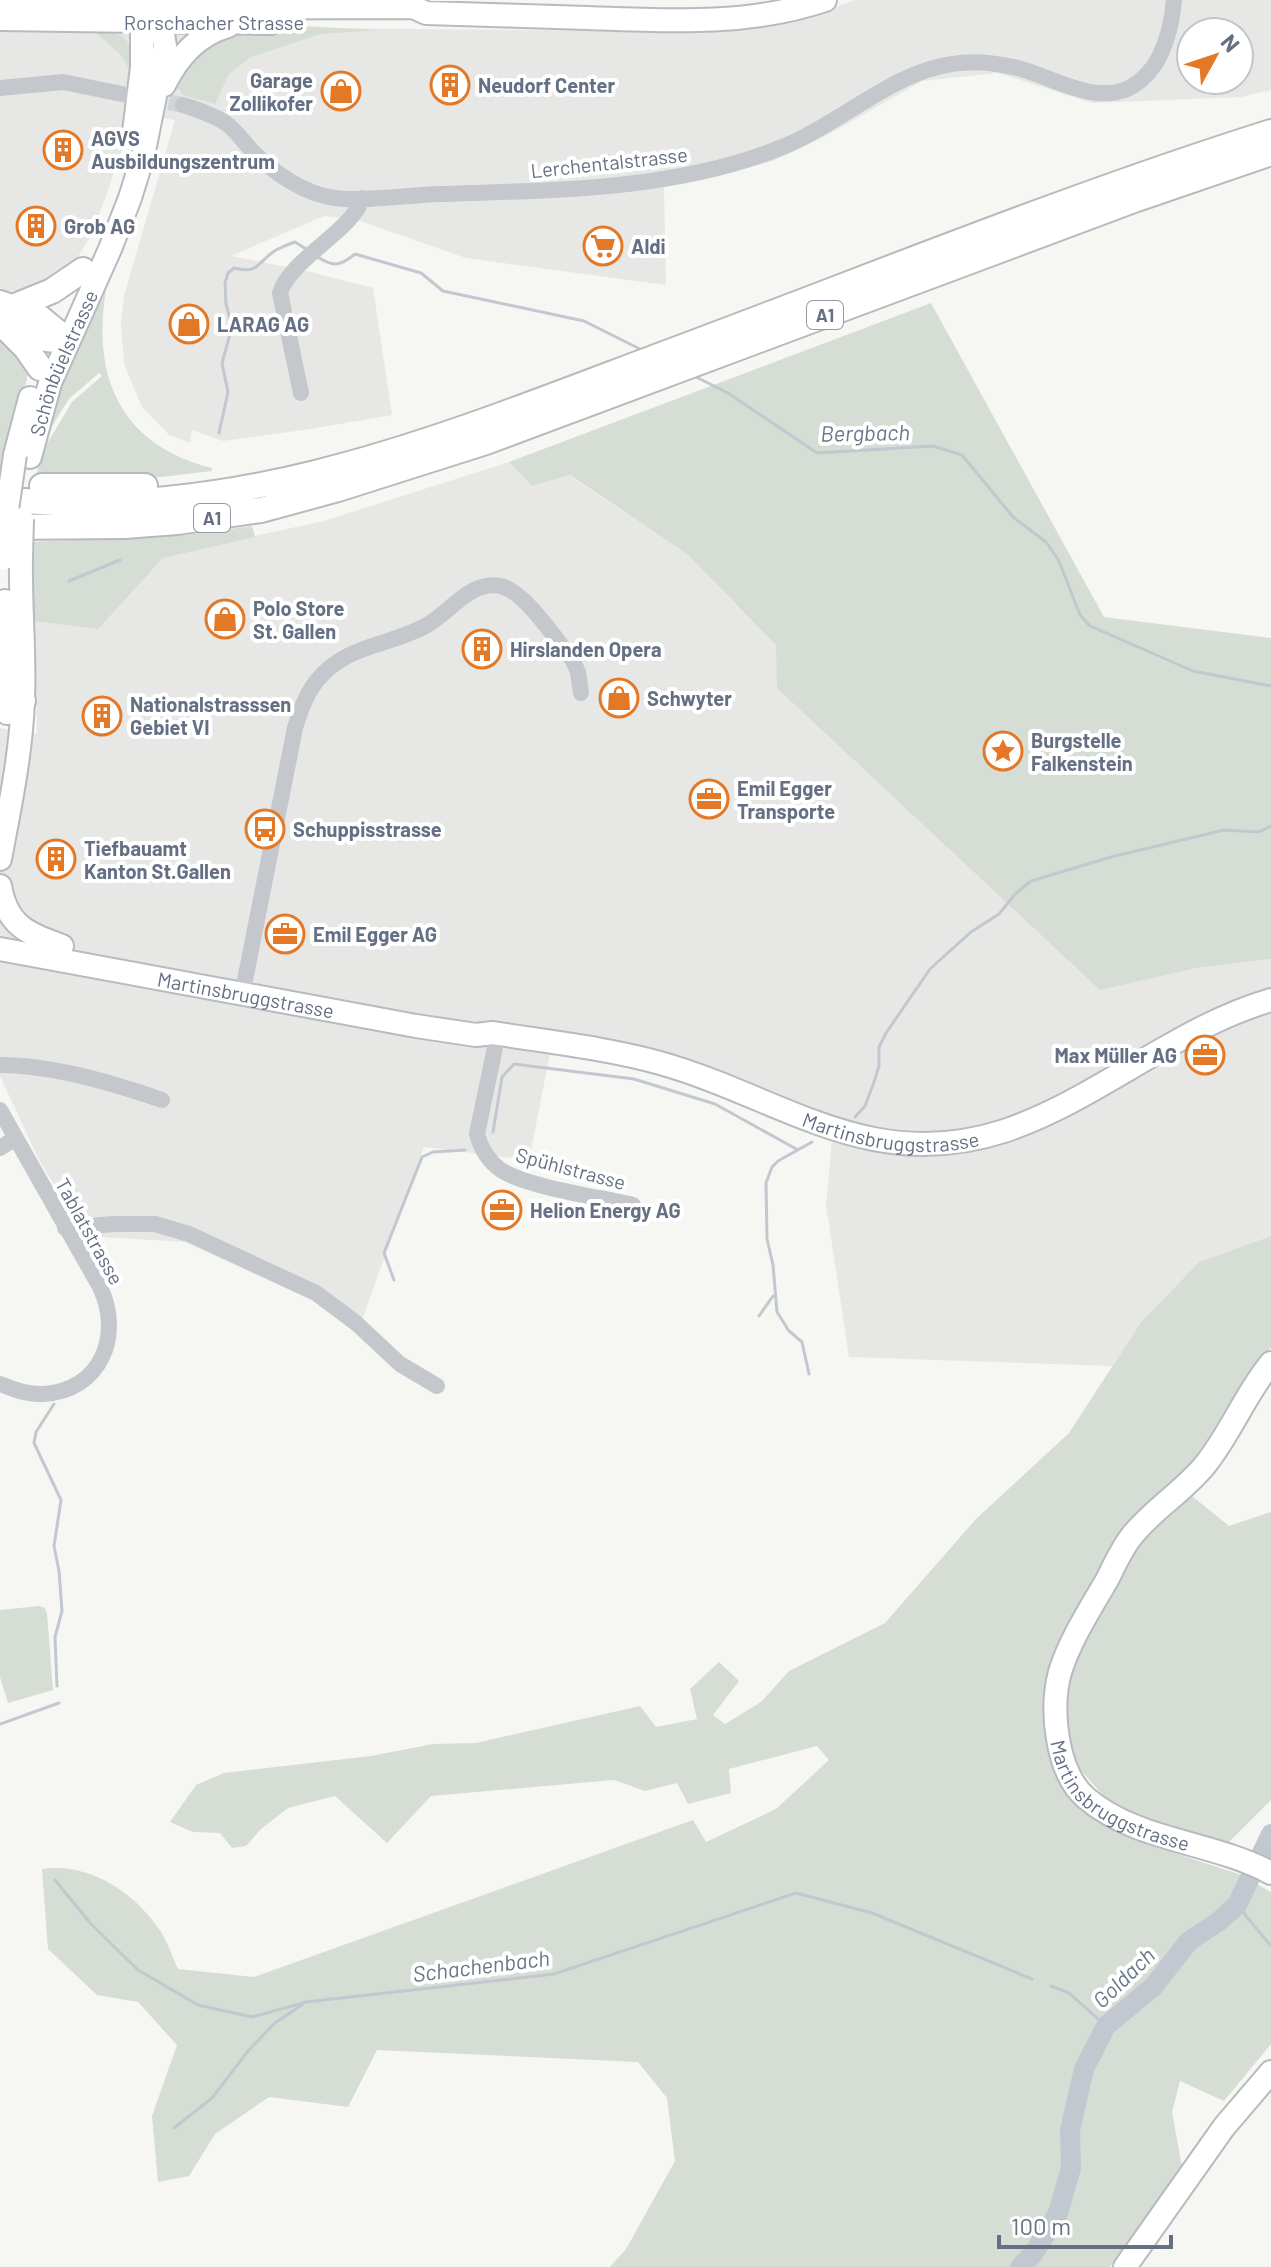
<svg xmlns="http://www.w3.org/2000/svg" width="1271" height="2267" viewBox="0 0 1271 2267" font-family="Barlow,sans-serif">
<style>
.built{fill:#e7e7e6;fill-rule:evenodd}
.green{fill:#d6ddd4}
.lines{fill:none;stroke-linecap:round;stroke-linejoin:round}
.stream{stroke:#c1c8cf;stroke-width:3}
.river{stroke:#c1c8cf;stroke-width:20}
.minor-tunnel{stroke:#d2d5d7;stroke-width:16;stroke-dasharray:16 8;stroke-linecap:butt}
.major-casing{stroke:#b7babf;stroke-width:26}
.highway-casing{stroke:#b7b9bd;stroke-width:28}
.minor{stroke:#c4c7cb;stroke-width:16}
.major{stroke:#fff;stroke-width:22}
.highway{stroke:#fff;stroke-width:24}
.major-bridge-casing{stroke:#b7babf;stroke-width:26;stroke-linecap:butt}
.major-bridge{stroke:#fff;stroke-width:22}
.labels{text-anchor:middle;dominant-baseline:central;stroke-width:8;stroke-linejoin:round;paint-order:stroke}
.shield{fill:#fff;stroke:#939ba9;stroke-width:2}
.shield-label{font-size:18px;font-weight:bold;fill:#657084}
.street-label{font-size:20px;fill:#657084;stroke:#fff}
.poi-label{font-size:20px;font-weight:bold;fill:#657084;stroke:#fff;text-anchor:start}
.water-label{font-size:22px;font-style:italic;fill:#667888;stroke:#fff}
</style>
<rect width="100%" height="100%" fill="#f6f7f3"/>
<path class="built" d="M856 0H1271V90L1241 97 1092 103 998 73 922 81 826 136 773 161 716 177 664 187 666 285 466 258 357 220 324 216 231 256 307 271 373 288 392 415 304 430 223 441 192 430 190 443 169 435 142 407 124 364 121 322 124 296 175 120 129 113 122 149 104 202 91 235 78 257 60 276 38 289 0 292V28L224 36 294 28 662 31 812 14ZM1191 32H1239V80H1191Z
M509 462 532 486 569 475 687 554 776 645 1196 968 1271 959V1236L1199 1262 1141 1322 1112 1366 849 1357 826 1205 832 1140 718 1094 637 1069 550 1054 529 1160 424 1147 361 1323 185 1242 85 1236 38 1158 0 1076V728L37 734 34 608 162 556 324 521Z"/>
<path class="green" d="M301 26 378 30 320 34 251 57 229 74 215 104 183 95 173 81 218 35 248 30Z
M95 32C132 33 131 41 133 76L120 54Z
M110 271C88 364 112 443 212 468V471L136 480 36 477 42 452 72 402 102 376 99 373 69 399 40 445 49 406Z
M931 303 1104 617 1271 638V959L1196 968 1100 990 777 688 776 645 687 554 570 475 532 486 509 462Z
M0 331 29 370 3 476 0 475Z
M252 526 255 537 163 558 98 629 33 621 30 542 183 535Z
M1271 1236V1347L1242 1385 1213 1438 1195 1463 1145 1506 1125 1527 1096 1574 1057 1652 1049 1692 1094 1816 1143 1843 1239 1874 1271 1892V2044L1224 2101 1180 2081 1172 2112 1182 2167 1110 2267H610L626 2249 675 2161 667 2098 638 2062 377 2050 348 2107 269 2097 215 2134 189 2176 158 2182 152 2116 177 2045 138 2002 97 1995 48 1949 42 1869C88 1862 133 1891 159 1929 167 1940 172 1956 178 1969L254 1977 693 1820 706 1842 776 1809 829 1760 817 1746 729 1769 731 1793 688 1804 677 1783 645 1791 614 1780 431 1796 387 1843 335 1796 288 1808 261 1829 246 1846 232 1848 220 1833 193 1832 170 1822 196 1785 224 1773 371 1756 433 1744 476 1743 640 1706 656 1727 697 1719 690 1689 719 1662 739 1681 713 1715 725 1724 761 1702 789 1671 885 1623 976 1519 1069 1433 1141 1322 1199 1262Z
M1192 1496 1229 1526 1271 1512V1800L1227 1844 1140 1820 1108 1801 1078 1767 1068 1733 1065 1699 1075 1656 1141 1543Z
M39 1606 45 1608 47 1613 53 1690 8 1703 0 1677V1610Z"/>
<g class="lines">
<path class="stream" d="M316 256C333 267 339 267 355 254L421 273 443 291 584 321 642 350
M692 375 728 393 817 453 933 446 962 455 1013 517 1046 542 1059 561 1080 615 1090 626 1193 671 1271 686
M219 433 228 392 222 363 232 327 226 304 225 283 228 273 234 268C259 275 258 261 276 250 282 247 289 244 295 242L306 249
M69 581 120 560
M855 1117 865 1106 874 1082 879 1066V1047L886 1033 930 969 971 932 999 914 1016 893 1031 881 1111 857 1224 830 1259 832 1271 826
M493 1132 502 1077 514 1064 634 1079 715 1104 798 1150
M394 1280 384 1253 422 1157 433 1152 465 1150
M759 1316 773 1296
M809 1374 802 1342 789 1331 777 1312 773 1265 767 1239 766 1183 772 1167 778 1161 812 1142
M54 1404 36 1432 34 1443 61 1500 54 1546 59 1571 62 1611 55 1637 57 1686
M0 1724 59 1703
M55 1880 91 1924 138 1970 198 2005 252 2017 306 2002 554 1974 796 1893 872 1913 1032 1979
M1237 1905 1271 1946
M1051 1986 1069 1993 1106 2026
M174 2128 212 2098 248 2051 275 2023 303 2004"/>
<path class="river" d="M1020 2267 1034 2253 1058 2213 1071 2168 1070 2130 1084 2069 1106 2026 1153 1987 1189 1941 1218 1922 1237 1905 1271 1834"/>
<path class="minor-tunnel" d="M145 98 183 105"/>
<g class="major-casing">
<g id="major">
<path d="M0 4 153 8 413 7 426 13C480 15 533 16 587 18 667 21 748 26 825 0"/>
<path d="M0 19 271 23"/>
<path d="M164 85C178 57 197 35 228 26"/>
<path d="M134 132 142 67V22"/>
<path d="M15 455 30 398"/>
<path id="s1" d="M30 457 50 383 110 249 130 198 143 156 165 46 161 22 153 8"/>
<path d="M5 611 7 713"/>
<path d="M0 859C10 806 21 754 23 700 25 653 20 606 21 558"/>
<path d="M0 886C7 926 27 933 62 946"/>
<path id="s2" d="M0 949 416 1026 476 1035 493 1033C548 1042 606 1048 660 1063 781 1097 869 1175 1004 1131 1099 1099 1175 1028 1271 1000"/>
<path id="s3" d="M1271 1363C1245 1394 1231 1433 1205 1465 1183 1492 1152 1510 1131 1537 1121 1550 1114 1566 1107 1580 1090 1609 1070 1640 1060 1672 1050 1709 1056 1772 1086 1798 1138 1842 1212 1841 1271 1873"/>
<path d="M1125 2267 1224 2127 1271 2072"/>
</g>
</g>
<g class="highway-casing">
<path id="highway" d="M0 303 39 317 67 340
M15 306 52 291 83 270
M0 321C23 331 41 342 67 340
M9 331 26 348 40 368
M42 486H145
M0 499C238 524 443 437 661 355 863 280 1065 197 1271 132
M2 527 124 526 177 522 261 510 338 489 486 442 1134 200 1271 153
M0 621 5 602
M0 692 23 701"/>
</g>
<path class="minor" d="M0 88 63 82 122 94
M183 105C198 110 214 115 227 124 236 131 244 142 252 151 274 173 304 194 335 198 363 202 409 195 438 194 554 190 676 191 785 146 841 123 893 72 952 64 974 60 997 63 1018 68 1052 77 1094 105 1129 88 1161 72 1171 31 1174 0
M301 393 280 293C291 258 355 229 362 198
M245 980 295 728C302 705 309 686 327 670 356 644 394 644 427 625 450 612 471 580 500 586 524 590 557 641 572 659L578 672 581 693
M498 1033 477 1134C481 1149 488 1161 501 1170 527 1187 599 1197 633 1205
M0 1065C53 1065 113 1083 162 1100
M0 1110 100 1287C123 1335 101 1391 43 1394 27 1395 14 1389 0 1384
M0 1148 14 1139
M65 1228 114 1224H155L189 1234 316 1293 356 1323 400 1364 437 1386"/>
<use href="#major" class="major"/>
<use href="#highway" class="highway"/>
<g class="major-bridge-casing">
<path id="major-bridge" d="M5 558 7 510 15 455
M21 558 22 519"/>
</g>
<use href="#major-bridge" class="major-bridge"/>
</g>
<defs>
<g id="building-ring" transform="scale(2)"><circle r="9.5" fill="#fff" stroke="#e37926" stroke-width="1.5"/><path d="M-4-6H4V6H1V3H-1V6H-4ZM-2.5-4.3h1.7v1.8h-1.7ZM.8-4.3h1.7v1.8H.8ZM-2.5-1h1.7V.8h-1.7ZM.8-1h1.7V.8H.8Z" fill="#e37926"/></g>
<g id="shop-ring" transform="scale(2)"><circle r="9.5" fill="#fff" stroke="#e37926" stroke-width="1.5"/><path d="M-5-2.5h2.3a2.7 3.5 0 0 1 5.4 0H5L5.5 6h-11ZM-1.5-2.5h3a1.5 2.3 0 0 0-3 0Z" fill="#e37926"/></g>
<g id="supermarket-ring" transform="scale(2)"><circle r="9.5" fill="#fff" stroke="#e37926" stroke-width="1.5"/><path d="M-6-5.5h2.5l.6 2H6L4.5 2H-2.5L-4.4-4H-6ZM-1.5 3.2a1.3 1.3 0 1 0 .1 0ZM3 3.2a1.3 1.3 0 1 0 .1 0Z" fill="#e37926"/></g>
<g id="sight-ring" transform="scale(2)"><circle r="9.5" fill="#fff" stroke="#e37926" stroke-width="1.5"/><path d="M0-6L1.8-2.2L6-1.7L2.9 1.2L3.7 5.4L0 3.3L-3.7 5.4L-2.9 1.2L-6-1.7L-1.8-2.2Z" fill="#e37926"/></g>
<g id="office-ring" transform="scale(2)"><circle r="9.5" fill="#fff" stroke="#e37926" stroke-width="1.5"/><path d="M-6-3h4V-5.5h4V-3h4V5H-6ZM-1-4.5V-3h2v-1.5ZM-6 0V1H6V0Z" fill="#e37926"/></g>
<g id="bus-ring" transform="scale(2)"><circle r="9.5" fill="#fff" stroke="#e37926" stroke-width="1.5"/><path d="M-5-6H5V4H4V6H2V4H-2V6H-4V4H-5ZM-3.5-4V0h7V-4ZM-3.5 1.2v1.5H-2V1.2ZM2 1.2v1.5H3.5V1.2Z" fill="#e37926"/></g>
</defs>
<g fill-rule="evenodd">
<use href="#building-ring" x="450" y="85"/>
<use href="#shop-ring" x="341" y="91"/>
<use href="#building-ring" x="63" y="150"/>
<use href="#building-ring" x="36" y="226"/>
<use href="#supermarket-ring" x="603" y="246"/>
<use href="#shop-ring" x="189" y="324"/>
<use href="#shop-ring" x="225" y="619"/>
<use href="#building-ring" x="482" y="649"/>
<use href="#shop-ring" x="619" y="698"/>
<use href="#building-ring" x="102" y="716"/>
<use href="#sight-ring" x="1003" y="751"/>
<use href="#office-ring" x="709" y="799"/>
<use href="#bus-ring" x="265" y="829"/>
<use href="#building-ring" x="56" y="859"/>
<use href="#office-ring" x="285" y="934"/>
<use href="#office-ring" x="1205" y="1055"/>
<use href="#office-ring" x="502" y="1210"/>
</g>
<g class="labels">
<g class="shield">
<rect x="807" y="301" width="36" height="28" rx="6"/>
<rect x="194" y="504" width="36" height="28" rx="6"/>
</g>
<g class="shield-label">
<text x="825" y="315">A1</text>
<text x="212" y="518">A1</text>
</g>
<g class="street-label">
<text x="214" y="22">Rorschacher Strasse</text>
<text transform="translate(609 162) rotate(-6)">Lerchentalstrasse</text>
<text stroke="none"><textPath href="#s1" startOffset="100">Schönbüelstrasse</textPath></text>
<text stroke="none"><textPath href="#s2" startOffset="250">Martinsbruggstrasse</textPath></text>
<text stroke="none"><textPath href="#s2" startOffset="914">Martinsbruggstrasse</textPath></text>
<text transform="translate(571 1168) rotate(15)">Spühlstrasse</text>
<text transform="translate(90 1231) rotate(61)">Tablatstrasse</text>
<text stroke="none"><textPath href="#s3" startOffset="536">Martinsbruggstrasse</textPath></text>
</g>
<g class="poi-label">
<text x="313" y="80" text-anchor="end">Garage<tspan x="313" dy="23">Zollikofer</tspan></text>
<text x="478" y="85">Neudorf Center</text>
<text x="91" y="138">AGVS<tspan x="91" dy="23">Ausbildungszentrum</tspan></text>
<text x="64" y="226">Grob AG</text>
<text x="631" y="246">Aldi</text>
<text x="217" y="324">LARAG AG</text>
<text x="253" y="608">Polo Store<tspan x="253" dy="23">St. Gallen</tspan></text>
<text x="510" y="649">Hirslanden Opera</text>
<text x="647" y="698">Schwyter</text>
<text x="130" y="704">Nationalstrasssen<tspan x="130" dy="23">Gebiet VI</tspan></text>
<text x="1031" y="740">Burgstelle<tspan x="1031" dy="23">Falkenstein</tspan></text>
<text x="737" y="788">Emil Egger<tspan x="737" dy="23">Transporte</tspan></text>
<text x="293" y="829">Schuppisstrasse</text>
<text x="84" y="848">Tiefbauamt<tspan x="84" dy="23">Kanton St.Gallen</tspan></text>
<text x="313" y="934">Emil Egger AG</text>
<text x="1177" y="1055" text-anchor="end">Max Müller AG</text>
<text x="530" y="1210">Helion Energy AG</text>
</g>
<g class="water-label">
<text transform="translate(865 432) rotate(-1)">Bergbach</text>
<text transform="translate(481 1965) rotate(-7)">Schachenbach</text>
<text transform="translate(1123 1977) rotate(-44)">Goldach</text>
</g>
</g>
<g transform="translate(1215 56) rotate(50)"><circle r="38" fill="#ffffff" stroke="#c1c6ce" stroke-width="2"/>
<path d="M0-6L14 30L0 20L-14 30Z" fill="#e37926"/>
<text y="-12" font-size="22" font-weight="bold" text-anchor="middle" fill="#657084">N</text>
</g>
<path d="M999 2235v12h172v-12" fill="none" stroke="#657084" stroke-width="4"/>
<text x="1011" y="2235" font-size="24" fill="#657084" stroke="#ffffff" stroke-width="6" paint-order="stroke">100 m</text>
</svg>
